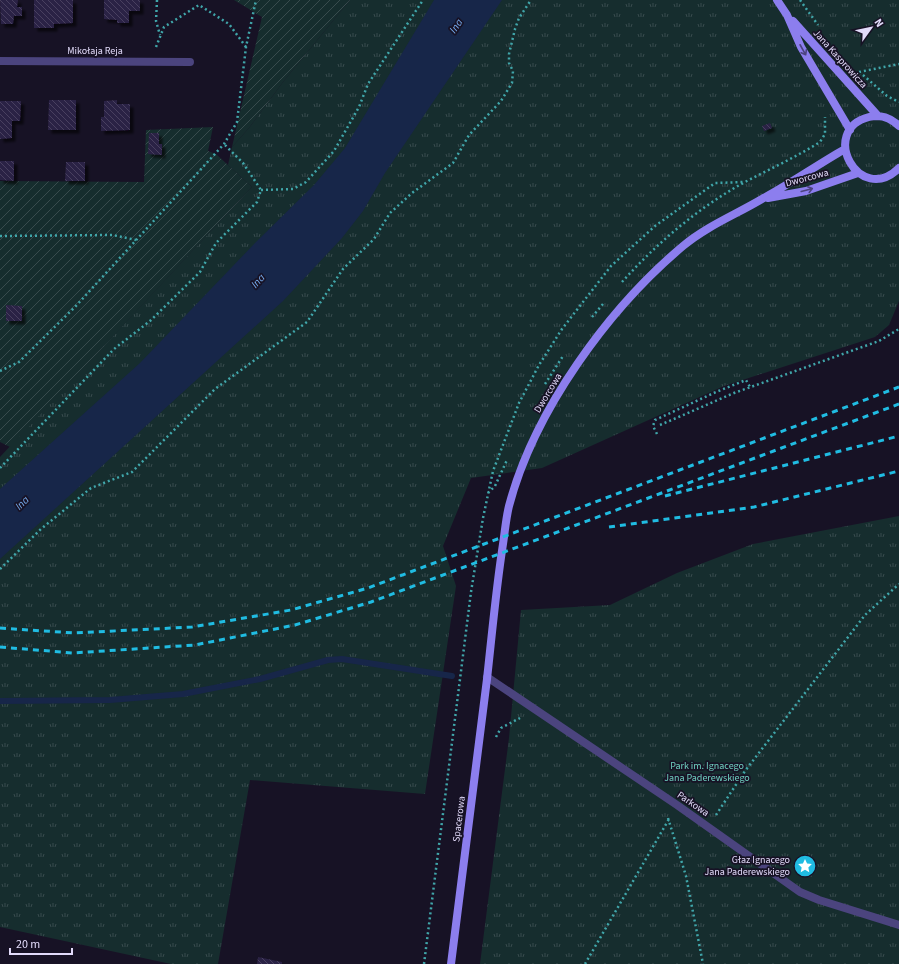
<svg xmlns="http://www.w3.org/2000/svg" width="899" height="964" viewBox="0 0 899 964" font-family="'Source Sans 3',sans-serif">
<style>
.grass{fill:url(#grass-tufts)}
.garden{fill:url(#garden-furrows)}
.water{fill:#172649}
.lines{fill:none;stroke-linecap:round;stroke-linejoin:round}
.stream{stroke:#172649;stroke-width:6}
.building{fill:url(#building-back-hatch);filter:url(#shadow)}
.path{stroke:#40a6aa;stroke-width:2.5;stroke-dasharray:2 3;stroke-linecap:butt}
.street{stroke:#4b447e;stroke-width:8}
.secondary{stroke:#8c7eee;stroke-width:8}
.rail{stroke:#20bce2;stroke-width:3;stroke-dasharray:6 5;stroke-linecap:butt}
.oneway{stroke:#4c437f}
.labels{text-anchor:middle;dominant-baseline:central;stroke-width:3.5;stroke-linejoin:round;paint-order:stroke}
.street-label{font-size:10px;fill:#e2dbfa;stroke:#171225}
.park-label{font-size:10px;fill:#70d2c2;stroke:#171225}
.poi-label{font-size:10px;fill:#e2dbfa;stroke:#171225;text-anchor:end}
.water-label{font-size:11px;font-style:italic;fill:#76abed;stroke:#171225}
</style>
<defs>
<pattern id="grass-tufts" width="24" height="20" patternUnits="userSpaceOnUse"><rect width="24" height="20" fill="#162d2e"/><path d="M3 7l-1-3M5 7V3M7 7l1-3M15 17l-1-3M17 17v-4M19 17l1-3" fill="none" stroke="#384b4d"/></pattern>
<pattern id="garden-furrows" width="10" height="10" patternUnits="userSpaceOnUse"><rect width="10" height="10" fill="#162d2e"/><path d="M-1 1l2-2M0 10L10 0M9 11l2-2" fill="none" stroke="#384b4d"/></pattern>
<pattern id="building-back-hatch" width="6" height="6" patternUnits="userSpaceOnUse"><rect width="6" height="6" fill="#2b2144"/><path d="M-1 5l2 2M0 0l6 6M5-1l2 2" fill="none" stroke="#494160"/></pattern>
<filter id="shadow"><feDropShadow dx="3.5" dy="3.5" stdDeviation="1" flood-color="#0009"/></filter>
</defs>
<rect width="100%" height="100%" fill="#171225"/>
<path class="grass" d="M350 0H899V301L889 325 875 337 724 386 542 468 471 478 443 546 456 586 425 794 250 780 218 964H171L0 927V457L252 187 228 165 232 147 249 128 283 82Z
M899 516V964H480L509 738 521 610 610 605 677 573 753 544Z"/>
<path class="garden" d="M234 0H350L283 82 249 128 232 147 262 17Z
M213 127 208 151 216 154 252 187 10 447 0 442V181L144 182 146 130Z"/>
<path class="water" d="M434 0H502L385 173 363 211 342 238 283 301 0 559V489L140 363 255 243 314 185 345 148Z"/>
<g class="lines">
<path class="stream" d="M0 701 110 700 183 694 260 679 328 660 342 659 452 676"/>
</g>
<path class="building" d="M0 0H18L17 7H22V16H14L13 24H1Z
M34 0H73V23L54 24V28H34Z
M104 0H140V11H129V23H117V20L104 19Z
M49 100H76V130H48Z
M117 100V104H130V130L101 131V117H104V101Z
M0 101H21L20 121H12V138L0 139Z
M770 123 772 128 764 131 762 126Z
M149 133H159V144H162V155L148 154Z
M0 161H14V181L0 180Z
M66 162H85V181H65Z
M6 305 22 306V321H6Z
M258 957 282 962V964H257Z"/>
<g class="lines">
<path class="path" d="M157 0 156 21 160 35
M800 0 818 25
M156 47 164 27 199 5 229 24 246 47
M859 72 899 64
M863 75 887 96 899 102
M261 190 293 189 306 182 334 151 359 107 368 84 423 0
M0 236 113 235 136 240
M622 282C657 243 699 207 745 182 770 169 796 157 820 142L825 134V117
M592 317 603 304
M0 371 19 362 75 307 224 144 237 122 246 47 256 0
M545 384 563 356
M660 425 734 393 879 341 899 329
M657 434 653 426 655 420 716 392 746 380 750 387
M0 468 114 349 150 321 200 272 216 243 257 202 261 190 243 163 224 144
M488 493 495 486 507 460
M0 569 41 529 91 488 132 472 215 389 307 322 343 269 374 239 390 213 412 193 453 163 469 135 501 101 512 83 513 71 509 63V54L515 29 519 18 531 0
M496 737 501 728 520 718
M716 815 745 771 865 615 899 584
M668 818 686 876 703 964
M424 964 471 592 483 518 493 471 519 403 539 365 562 329 611 266 655 226 715 183 744 182
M585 964 669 819"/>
<path class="street" d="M0 61 190 62
M487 677 677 805 800 892 819 900 899 925"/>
<path class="secondary" d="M777 0 787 15 801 47 850 130
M793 21 878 116
M899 126C891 118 880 114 869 117 818 130 859 207 899 168
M768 198 806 191 858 173
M451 964C463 869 475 774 487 679 492 634 496 589 503 544 505 531 506 518 509 506 534 411 608 309 683 246 707 226 735 215 762 199 790 184 817 165 845 149"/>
<path class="rail" d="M665 496 899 436
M609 527 754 507 899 471
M0 628 74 633 192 627 291 610 368 588 899 387
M0 647 73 653 195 645 295 625 371 602 899 404"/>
</g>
<defs><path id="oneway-shaft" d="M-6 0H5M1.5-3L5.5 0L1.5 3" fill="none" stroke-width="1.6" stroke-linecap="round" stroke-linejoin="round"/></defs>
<g class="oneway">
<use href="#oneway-shaft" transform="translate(803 50) rotate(61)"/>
<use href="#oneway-shaft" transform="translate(807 190) rotate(-15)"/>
</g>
<defs>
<g id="sight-disc" transform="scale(1.15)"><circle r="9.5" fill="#20bce2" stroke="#171225"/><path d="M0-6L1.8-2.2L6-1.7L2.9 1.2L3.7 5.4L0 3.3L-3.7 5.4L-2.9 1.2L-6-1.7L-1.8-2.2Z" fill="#fff"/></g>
</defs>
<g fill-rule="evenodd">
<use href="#sight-disc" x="805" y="866"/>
</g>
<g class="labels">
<g class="street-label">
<text x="95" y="51">Mikołaja Reja</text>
<text transform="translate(840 59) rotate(48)">Jana Kasprowicza</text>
<text transform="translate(807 178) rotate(-15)">Dworcowa</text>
<text transform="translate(548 393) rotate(-59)">Dworcowa</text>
<text transform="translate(693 804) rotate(34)">Parkowa</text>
<text transform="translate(459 819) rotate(-83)">Spacerowa</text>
</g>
<g class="park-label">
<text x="707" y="766">Park im. Ignacego<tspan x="707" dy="12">Jana Paderewskiego</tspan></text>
</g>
<g class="poi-label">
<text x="790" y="860">Głaz Ignacego<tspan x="790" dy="12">Jana Paderewskiego</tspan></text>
</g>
<g class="water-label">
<text transform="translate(456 26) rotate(-56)">Ina</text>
<text transform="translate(258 281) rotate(-48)">Ina</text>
<text transform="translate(22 503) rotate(-45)">Ina</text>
</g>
</g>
<g transform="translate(871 28) rotate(57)" stroke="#171225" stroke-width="3" paint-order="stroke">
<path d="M0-3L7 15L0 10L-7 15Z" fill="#e2dbfa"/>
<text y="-6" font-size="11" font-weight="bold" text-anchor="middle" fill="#e2dbfa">N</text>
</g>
<path d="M10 948v6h62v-6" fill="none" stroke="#e2dbfa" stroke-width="2"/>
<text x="16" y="948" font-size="12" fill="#e2dbfa" stroke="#171225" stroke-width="3" paint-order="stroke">20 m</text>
</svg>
